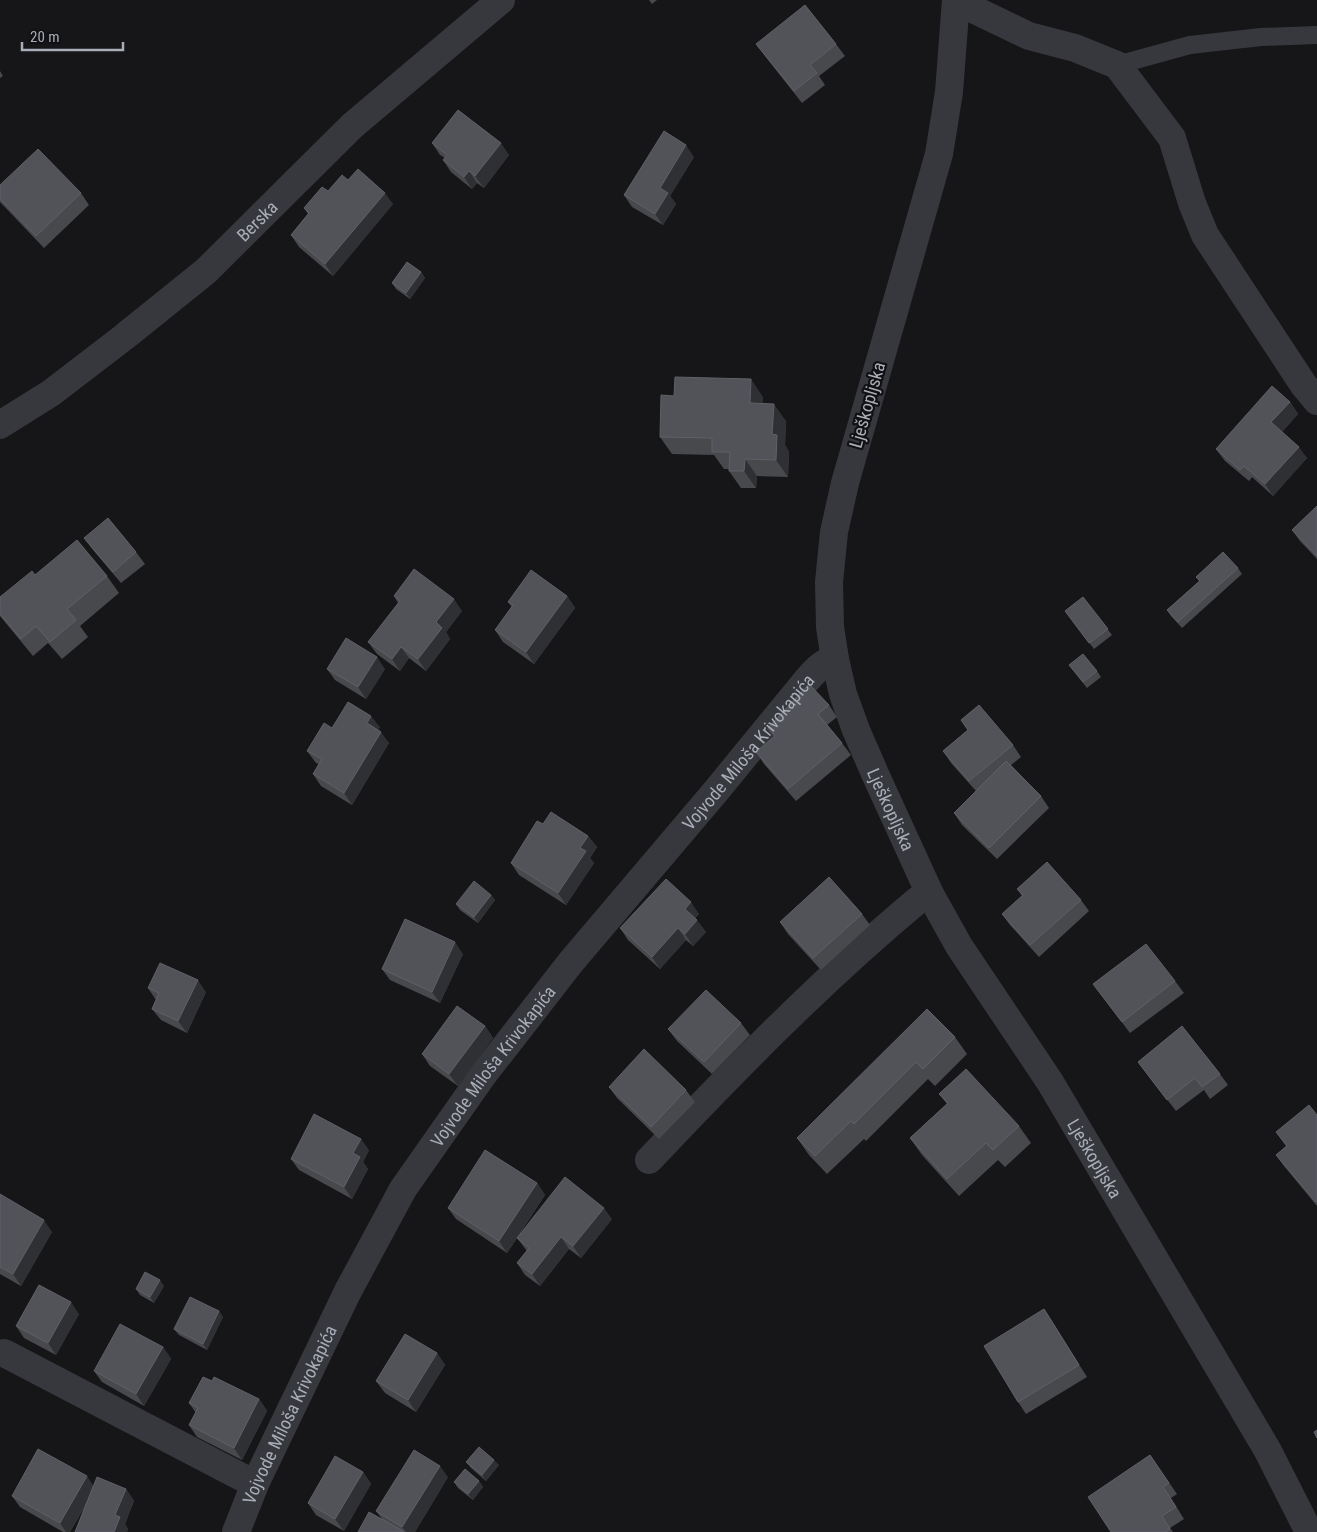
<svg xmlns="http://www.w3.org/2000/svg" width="1317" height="1532" viewBox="0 0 1317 1532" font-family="'Roboto Condensed',sans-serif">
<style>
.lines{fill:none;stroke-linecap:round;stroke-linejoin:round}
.service{stroke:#37383d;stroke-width:18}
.minor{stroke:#37383d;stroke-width:28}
.wall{fill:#47494d}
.shaded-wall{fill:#2f3033}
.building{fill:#525359;stroke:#5f6168}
.labels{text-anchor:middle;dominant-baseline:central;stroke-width:4.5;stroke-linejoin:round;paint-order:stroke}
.street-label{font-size:18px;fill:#a8adb8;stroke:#111113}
</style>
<rect width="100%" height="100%" fill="#161618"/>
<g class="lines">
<path class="service" d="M1117 65 1190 45 1261 37 1317 35"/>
<g class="minor">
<path id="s1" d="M956 0 949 92 939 154 845 483 834 532 829 582 830 627 835 659 843 694 856 730 876 776 930 894 959 946 1050 1082 1268 1451 1309 1532"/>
<path d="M956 1 1029 36 1075 48 1117 65 1172 138 1192 203 1205 235 1303 384 1317 401"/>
<path id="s2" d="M0 425 51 393 124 337 206 271 352 126 501 0"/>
<path d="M649 1160C735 1069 822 980 918 900L930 894"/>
<path d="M4 1353 255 1484"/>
<path id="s3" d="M236 1532 255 1484 348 1291 403 1189 483 1075 571 962 716 791 806 681C814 672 822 662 835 659"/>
</g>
</g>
<path class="wall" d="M649 0H657L652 4Z
M756 44H836L845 56 819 76 825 85 802 103 765 56Z
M0 71 3 76 0 78Z
M432 143 509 155 484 188 477 183 472 189 451 172 443 160 445 158 440 155Z
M694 157 670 196 676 204 663 225 632 207 624 195Z
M0 185 81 193 89 205 44 248 0 202Z
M328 191 393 204 333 276 299 247 291 235 308 214 304 208Z
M421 272 425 278 410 299 396 289 392 283Z
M674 396 763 397 762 404 786 421 785 445 789 452 788 477 757 476 756 488H741L729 471V469H724L714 455 672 454 660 437Z
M1290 402 1298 414 1282 432 1307 458 1273 496 1252 477 1249 481 1225 461 1216 449Z
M1317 506V559L1300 541 1292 530Z
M84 538 136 552 145 564 121 583 93 550Z
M1238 568 1242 574 1182 628 1171 616 1167 610 1199 581 1196 577Z
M35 575 107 576 119 593 80 626 88 637 62 659 48 643 33 656 0 616V597Z
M394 596 462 611 446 632 450 639 426 671 409 658 400 671 377 654 368 642 398 603Z
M567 596 575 608 534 664 503 642 495 630 512 607 508 602Z
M1083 597 1112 635 1094 649 1065 611Z
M1069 665 1097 671 1101 677 1087 688Z
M327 669H385L366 699 335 680Z
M829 705 837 717 827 725 842 743 851 755 796 801 764 764 756 752 774 737 768 728Z
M961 720 1013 745 1021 757 1011 765 1041 796 1049 808 997 859 962 825 954 813 976 791 951 763 943 751 968 730Z
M380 727 378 730 389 743 352 805 321 786 313 774 319 764 316 763 307 751 332 728Z
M543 824 588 836 597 847 590 858 594 863 566 905 519 875 511 863Z
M1017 889 1081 900 1089 911 1039 957 1010 925 1002 914 1022 896Z
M491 895 495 900 478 923 460 910 456 904Z
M699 914 695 918 706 932 693 946 686 940 660 969 628 940 620 928Z
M862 914 870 925 821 970 788 934 780 922Z
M463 954 440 1003 390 980 382 969Z
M1175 981 1184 993 1130 1033 1093 984Z
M148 988 206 992 187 1033 161 1020 152 1009 156 1000Z
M741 1023 750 1035 712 1074 677 1041 668 1029Z
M485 1026 493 1038 458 1086 430 1066 422 1054Z
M955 1037 967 1054 935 1086 928 1079 866 1141 864 1139 827 1174 809 1155 797 1138Z
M1138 1062 1220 1074 1228 1085 1210 1099 1204 1090 1176 1111Z
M609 1087 686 1090 695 1102 659 1139 617 1098Z
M939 1094 1019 1126 1031 1143 1005 1167 998 1160 959 1196 922 1155 910 1138 947 1104Z
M1317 1115V1206L1284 1166 1276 1155 1286 1146 1276 1132Z
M369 1150 363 1162 368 1169 352 1199 299 1170 291 1159Z
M537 1183 545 1195 517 1238 612 1219 581 1258 569 1249 540 1286 525 1275 517 1263 527 1251 517 1238 507 1253 456 1219 448 1208Z
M0 1194 52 1232 21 1286 0 1274Z
M164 1286 154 1303 140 1295 136 1289Z
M1044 1309 1052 1321 1087 1377 1026 1414 1018 1402Z
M219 1311 223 1317 207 1350 179 1335 174 1329Z
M79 1314 56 1355 24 1338 16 1326Z
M163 1347 171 1359 144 1406 102 1382 94 1371Z
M437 1353 445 1365 416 1412 385 1393 376 1381Z
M212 1381 259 1399 267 1411 242 1460 197 1437 189 1425 196 1413 189 1403Z
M1150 1455 1177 1494 1171 1498 1184 1519 1170 1528 1173 1532H1111Z
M466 1462 499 1465 486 1481 471 1468Z
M363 1472 371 1484 344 1531 316 1515 308 1503Z
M448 1477 415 1532H358L382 1519 376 1511Z
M479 1481 483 1487 473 1500 458 1488 454 1482Z
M93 1486 126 1489 134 1501 125 1524 128 1529 127 1532H75L87 1503 70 1532H63L20 1507 12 1496Z"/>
<path class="shaded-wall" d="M501 143 509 155 484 188 475 176Z
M686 145 694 157 670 196 676 204 663 225 655 214 660 188Z
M469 171 477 183 472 189 464 177Z
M385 193 393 204 333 276 325 264Z
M421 272 425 278 410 299 406 293Z
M751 379 763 397 762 420 750 403Z
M1290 402 1298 414 1280 434 1271 422Z
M774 404 786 421 785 445 789 452 788 477 776 460 772 434Z
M1299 447 1307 458 1273 496 1265 484Z
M745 459 757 476 756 488 744 471Z
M567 596 575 608 534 664 526 652Z
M454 599 462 611 446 632 450 639 426 671 418 659 436 622Z
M401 647 409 658 400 671 392 659Z
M377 657 385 669 366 699 358 687Z
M371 716 380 727 375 735 367 723Z
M381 732 389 743 352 805 344 793Z
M588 836 597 847 590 858 594 863 566 905 558 893 580 848Z
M491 895 495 900 478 923 474 917Z
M691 902 699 914 693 921 685 909Z
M697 920 706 932 693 946 685 934Z
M678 928 686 940 660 969 652 957Z
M455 942 463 954 440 1003 432 992Z
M198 980 206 992 187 1033 178 1021Z
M485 1026 493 1038 458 1086 449 1074Z
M361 1139 369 1150 363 1162 368 1169 352 1199 344 1187 353 1153Z
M537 1183 545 1195 507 1253 499 1241Z
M604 1208 612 1219 581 1258 573 1246Z
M44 1220 52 1232 21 1286 13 1274Z
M561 1237 569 1249 540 1286 532 1274Z
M160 1280 164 1286 154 1303 150 1297Z
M71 1302 79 1314 56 1355 48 1343Z
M1044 1309 1052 1321 1087 1377 1079 1365Z
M219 1311 223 1317 207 1350 203 1344Z
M163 1347 171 1359 144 1406 136 1394Z
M437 1353 445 1365 416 1412 408 1400Z
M259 1399 267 1411 242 1460 234 1448Z
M494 1460 499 1465 486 1481 482 1475Z
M440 1466 448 1477 415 1532H406L402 1527Z
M363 1472 371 1484 344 1531 335 1519Z
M87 1476 95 1488 70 1532H66L60 1523Z
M479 1481 483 1487 473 1500 468 1494Z
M126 1489 134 1501 125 1524 128 1529 127 1532H114L115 1515Z"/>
<path class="building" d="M805 5 836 44 810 65 817 73 794 91 756 44Z
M458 110 501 143 475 176 469 171 464 177 443 160 447 155 432 143Z
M664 131 686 145 660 188 668 193 655 214 624 195Z
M38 149 81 193 36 236 0 199V185Z
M358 169 385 193 325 264 291 235 309 213 304 208 322 187 328 191 342 175 348 180Z
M407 262 421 272 406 293 392 283Z
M675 377 751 379 750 403 774 404 772 434 777 435 776 460 745 459 744 471H729L730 452H712V438L660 437 661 395 674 396Z
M1272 386 1290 402 1271 422 1299 447 1265 484 1244 466 1240 470 1216 449Z
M1317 506V556L1292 530Z
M108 518 136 552 113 572 84 538Z
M77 540 107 576 67 609 76 620 50 642 36 626 21 639 0 614V597L32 571 35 575Z
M1223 552 1238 568 1178 622 1167 610 1200 581 1196 577Z
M414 569 454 599 436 622 442 628 418 659 401 647 392 659 368 642 400 601 394 596Z
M531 570 567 596 526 652 495 630 513 605 508 602Z
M1083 597 1108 629 1089 643 1065 611Z
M346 638 377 657 358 687 327 669Z
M1083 654 1097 671 1083 682 1069 665Z
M809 684 829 705 818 714 842 743 788 789 756 752 775 736 768 728Z
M348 702 371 716 367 723 381 732 344 793 313 774 322 759 307 751 324 723 332 728Z
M979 705 1013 745 969 781 943 751 968 730 961 720Z
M1006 761 1041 796 989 848 954 813Z
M551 812 588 836 580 848 586 851 558 893 511 863 537 821 543 824Z
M1047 862 1081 900 1030 945 1002 914 1023 895 1017 889Z
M829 877 862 914 813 958 780 922Z
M666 879 691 902 685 909 697 920 685 934 678 928 652 957 620 928Z
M474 881 491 895 474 917 456 904Z
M405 919 455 942 432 992 382 969Z
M1146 944 1175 981 1122 1022 1093 984Z
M160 963 198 980 178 1021 152 1009 159 993 148 988Z
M706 990 741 1023 704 1062 668 1029Z
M457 1006 485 1026 449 1074 422 1054Z
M927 1009 955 1037 923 1069 916 1062 854 1124 851 1121 815 1156 797 1138Z
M1182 1026 1220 1074 1202 1087 1195 1078 1167 1100 1138 1062Z
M644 1049 686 1090 651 1127 609 1087Z
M966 1069 1019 1126 993 1150 986 1143 947 1179 910 1138 948 1103 939 1094Z
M1309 1105 1317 1115V1201L1316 1202 1276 1155 1287 1146 1276 1132Z
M314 1114 361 1139 353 1153 360 1157 344 1187 291 1159Z
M485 1150 537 1183 499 1241 448 1208Z
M565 1177 604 1208 573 1246 561 1237 532 1274 517 1263 529 1248 517 1238Z
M0 1194 44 1220 13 1274 0 1267Z
M145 1272 160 1280 150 1297 136 1289Z
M39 1285 71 1302 48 1343 16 1326Z
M190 1297 219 1311 203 1344 174 1329Z
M1044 1309 1079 1365 1018 1402 984 1346Z
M120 1324 163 1347 136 1394 94 1371Z
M405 1334 437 1353 408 1400 376 1381Z
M203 1377 212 1381 214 1377 259 1399 234 1448 189 1425 198 1408 189 1403Z
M1317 1430V1438L1314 1432Z
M479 1447 494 1460 482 1475 466 1462Z
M38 1449 87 1476 60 1523 12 1496Z
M414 1450 440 1466 402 1527 376 1511Z
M1150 1455 1169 1483 1163 1487 1176 1507 1162 1516 1170 1529 1166 1532H1111L1088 1497Z
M335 1456 363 1472 335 1519 308 1503Z
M465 1469 479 1481 468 1494 454 1482Z
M97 1477 126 1489 115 1515 120 1517 114 1532H75Z
M369 1512 403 1531V1532H358Z"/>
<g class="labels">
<g class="street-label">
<text stroke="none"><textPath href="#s2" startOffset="329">Berska</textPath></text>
<text transform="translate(867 405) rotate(-74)">Lješkopljska</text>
<text stroke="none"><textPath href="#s3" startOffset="939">Vojvode Miloša Krivokapića</textPath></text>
<text stroke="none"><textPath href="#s1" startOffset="836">Lješkopljska</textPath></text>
<text stroke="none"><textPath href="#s3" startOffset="534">Vojvode Miloša Krivokapića</textPath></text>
<text stroke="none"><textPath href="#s1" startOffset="1241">Lješkopljska</textPath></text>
<text stroke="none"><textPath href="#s3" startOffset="129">Vojvode Miloša Krivokapića</textPath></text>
</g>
</g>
<path d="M22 42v8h101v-8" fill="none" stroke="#a8adb8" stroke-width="2.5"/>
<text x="30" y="42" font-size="15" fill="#a8adb8" stroke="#111113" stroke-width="4" paint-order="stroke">20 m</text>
</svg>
